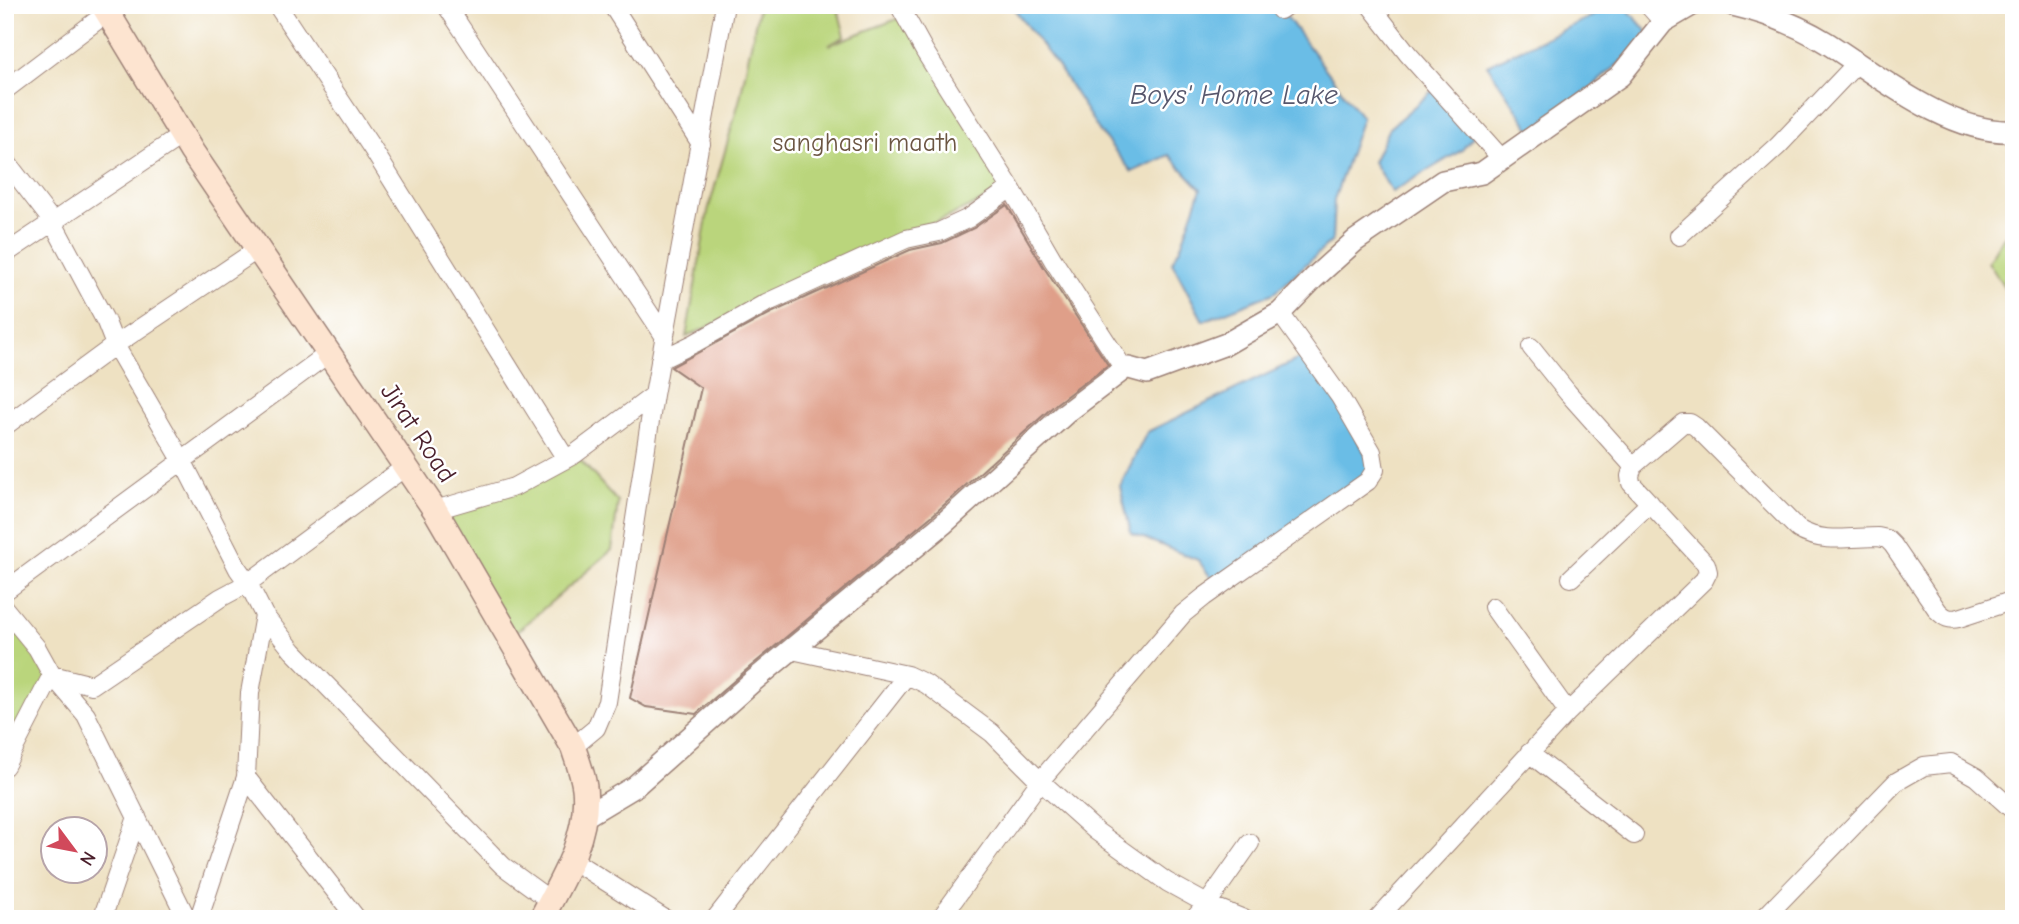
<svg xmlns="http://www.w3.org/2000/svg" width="2019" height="924" viewBox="0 0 2019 924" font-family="'Comic Neue',sans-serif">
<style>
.green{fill:#bad57b;stroke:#827a53;stroke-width:2}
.water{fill:#6bbde6;stroke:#5a6e88;stroke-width:2}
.building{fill:#df9f89}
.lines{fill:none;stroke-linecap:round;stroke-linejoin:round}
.minor-casing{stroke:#9c8076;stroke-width:20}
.tertiary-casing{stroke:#9c8076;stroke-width:24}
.secondary-casing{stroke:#9c8076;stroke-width:27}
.minor{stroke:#fff;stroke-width:18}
.tertiary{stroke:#fff;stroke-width:21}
.secondary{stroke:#fde4d0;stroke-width:24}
.labels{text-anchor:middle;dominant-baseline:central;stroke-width:5;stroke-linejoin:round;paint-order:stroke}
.park-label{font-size:26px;fill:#6c5643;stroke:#fff}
.street-label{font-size:26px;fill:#4a1f2b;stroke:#fff}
.water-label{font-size:28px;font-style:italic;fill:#56566c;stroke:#fff}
</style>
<rect width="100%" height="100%" fill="#fff"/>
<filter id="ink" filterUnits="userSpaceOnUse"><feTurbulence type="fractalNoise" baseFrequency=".0143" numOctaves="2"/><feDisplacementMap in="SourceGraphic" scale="14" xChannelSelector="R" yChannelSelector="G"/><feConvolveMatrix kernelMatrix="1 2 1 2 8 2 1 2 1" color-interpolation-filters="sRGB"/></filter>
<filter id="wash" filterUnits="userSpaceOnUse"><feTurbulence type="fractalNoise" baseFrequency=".00686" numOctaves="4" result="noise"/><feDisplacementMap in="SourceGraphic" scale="28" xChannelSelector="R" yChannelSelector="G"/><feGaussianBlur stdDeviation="1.57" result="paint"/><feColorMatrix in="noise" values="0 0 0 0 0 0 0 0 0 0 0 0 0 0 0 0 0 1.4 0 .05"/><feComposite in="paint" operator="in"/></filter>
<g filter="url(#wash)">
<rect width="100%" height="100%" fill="#eee1c2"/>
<path class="green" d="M759 5H837L845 36 829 45 905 16 1011 188 686 337 708 211 740 98Z
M2014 228V302L1988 262 2002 239Z
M575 454 618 502 612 550 509 638 435 510Z
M5 611 52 675 5 766Z"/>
<path class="water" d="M1011 5H1278L1362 118 1334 200 1332 241 1274 293 1203 321 1172 262 1181 246 1201 189 1169 155 1132 172 1100 132 1059 68Z
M1616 5H1624L1651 36 1535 136 1487 65Z
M1437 87 1477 131 1462 150 1392 192 1373 162 1389 128Z
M1309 354 1375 470 1218 587 1198 560 1131 533 1120 486 1147 432Z"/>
<g id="blocks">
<path class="building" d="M1007 205 1043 266 1108 365 1057 403 934 514 744 672 696 714 646 707 630 698 701 388 671 367 771 313 910 250 942 243 974 228Z"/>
</g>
</g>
<g filter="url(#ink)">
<use href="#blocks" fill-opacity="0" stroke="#9c8076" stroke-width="2"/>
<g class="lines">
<g class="minor-casing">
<path id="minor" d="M277 5 372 148 566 459
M446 5 665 337
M612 5 701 144
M899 5 925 52 1011 188
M1370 5 1408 54 1502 159
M1648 5 1663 22
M1280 10 1287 5
M5 90 108 12
M5 160 52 221 106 322 115 345 183 462 238 569 248 583 264 615 293 651 503 866 551 901
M1679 236 1778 146 1857 63
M5 254 182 135
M1531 347 1568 393 1633 466
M660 360 695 343 766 303 906 239 939 232 969 218 1011 188 1053 260 1124 369
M5 426 115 345 258 249
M435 510 514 487 575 454 654 395
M1571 578 1650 503
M5 591 329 353
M1493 607 1568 712
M5 609 37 648 52 675 86 715 187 919
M264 615 250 693 246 777 357 919
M792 650 907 675 926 684 992 733 1040 781 1096 831 1167 882 1207 904 1244 919
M573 747 596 728 607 702 654 395 725 5
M1529 753 1634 835
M5 766 52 675 92 685 220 598 248 583 405 467
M572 860 665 919
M102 919 137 817
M197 919 201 912 246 777
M715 919 907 675
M940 919 1040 781 1183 614 1204 597 1368 481 1375 470 1372 452 1340 397 1280 313
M1194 919 1207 904 1250 843
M1377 919 1568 712 1704 580 1708 572 1706 564 1631 483 1630 476 1633 466 1683 423H1690L1696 427 1798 529C1821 544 1852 537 1878 537L1887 539 1893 545 1938 611C1945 618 1949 620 1959 618L2014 600
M1763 919 1896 782 1924 766 1951 763 1976 777 2014 811"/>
</g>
<g class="tertiary-casing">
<path id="tertiary" d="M1733 5C1767 13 1798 25 1827 43 1879 76 1950 135 2014 131
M584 817 634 787 752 682 943 524 1066 413 1124 369 1129 368 1147 373 1226 344 1280 313 1314 278 1355 241 1443 181 1482 173 1620 76 1663 22 1692 5"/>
</g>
<g class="secondary-casing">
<path id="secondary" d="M103 5 192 152 435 510 573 747C578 763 585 779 585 795 587 840 561 881 541 919"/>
</g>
<use href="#minor" class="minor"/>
<use href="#tertiary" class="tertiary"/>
<use href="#secondary" class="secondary"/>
</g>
</g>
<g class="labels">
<g class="park-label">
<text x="865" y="143">sanghasri maath</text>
</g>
<g class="street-label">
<text transform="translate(418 433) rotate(56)">Jirat Road</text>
</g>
<g class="water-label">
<text x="1234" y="95">Boys' Home Lake</text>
</g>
</g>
<rect width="2019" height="924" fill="none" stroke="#fff" stroke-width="28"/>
<g transform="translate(74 850) rotate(122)"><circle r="33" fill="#ffffff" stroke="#b7a5aa" stroke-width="2"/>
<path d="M0-5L12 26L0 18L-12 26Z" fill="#d1495b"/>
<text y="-10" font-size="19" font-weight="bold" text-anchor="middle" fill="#4a1f2b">N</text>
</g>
</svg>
